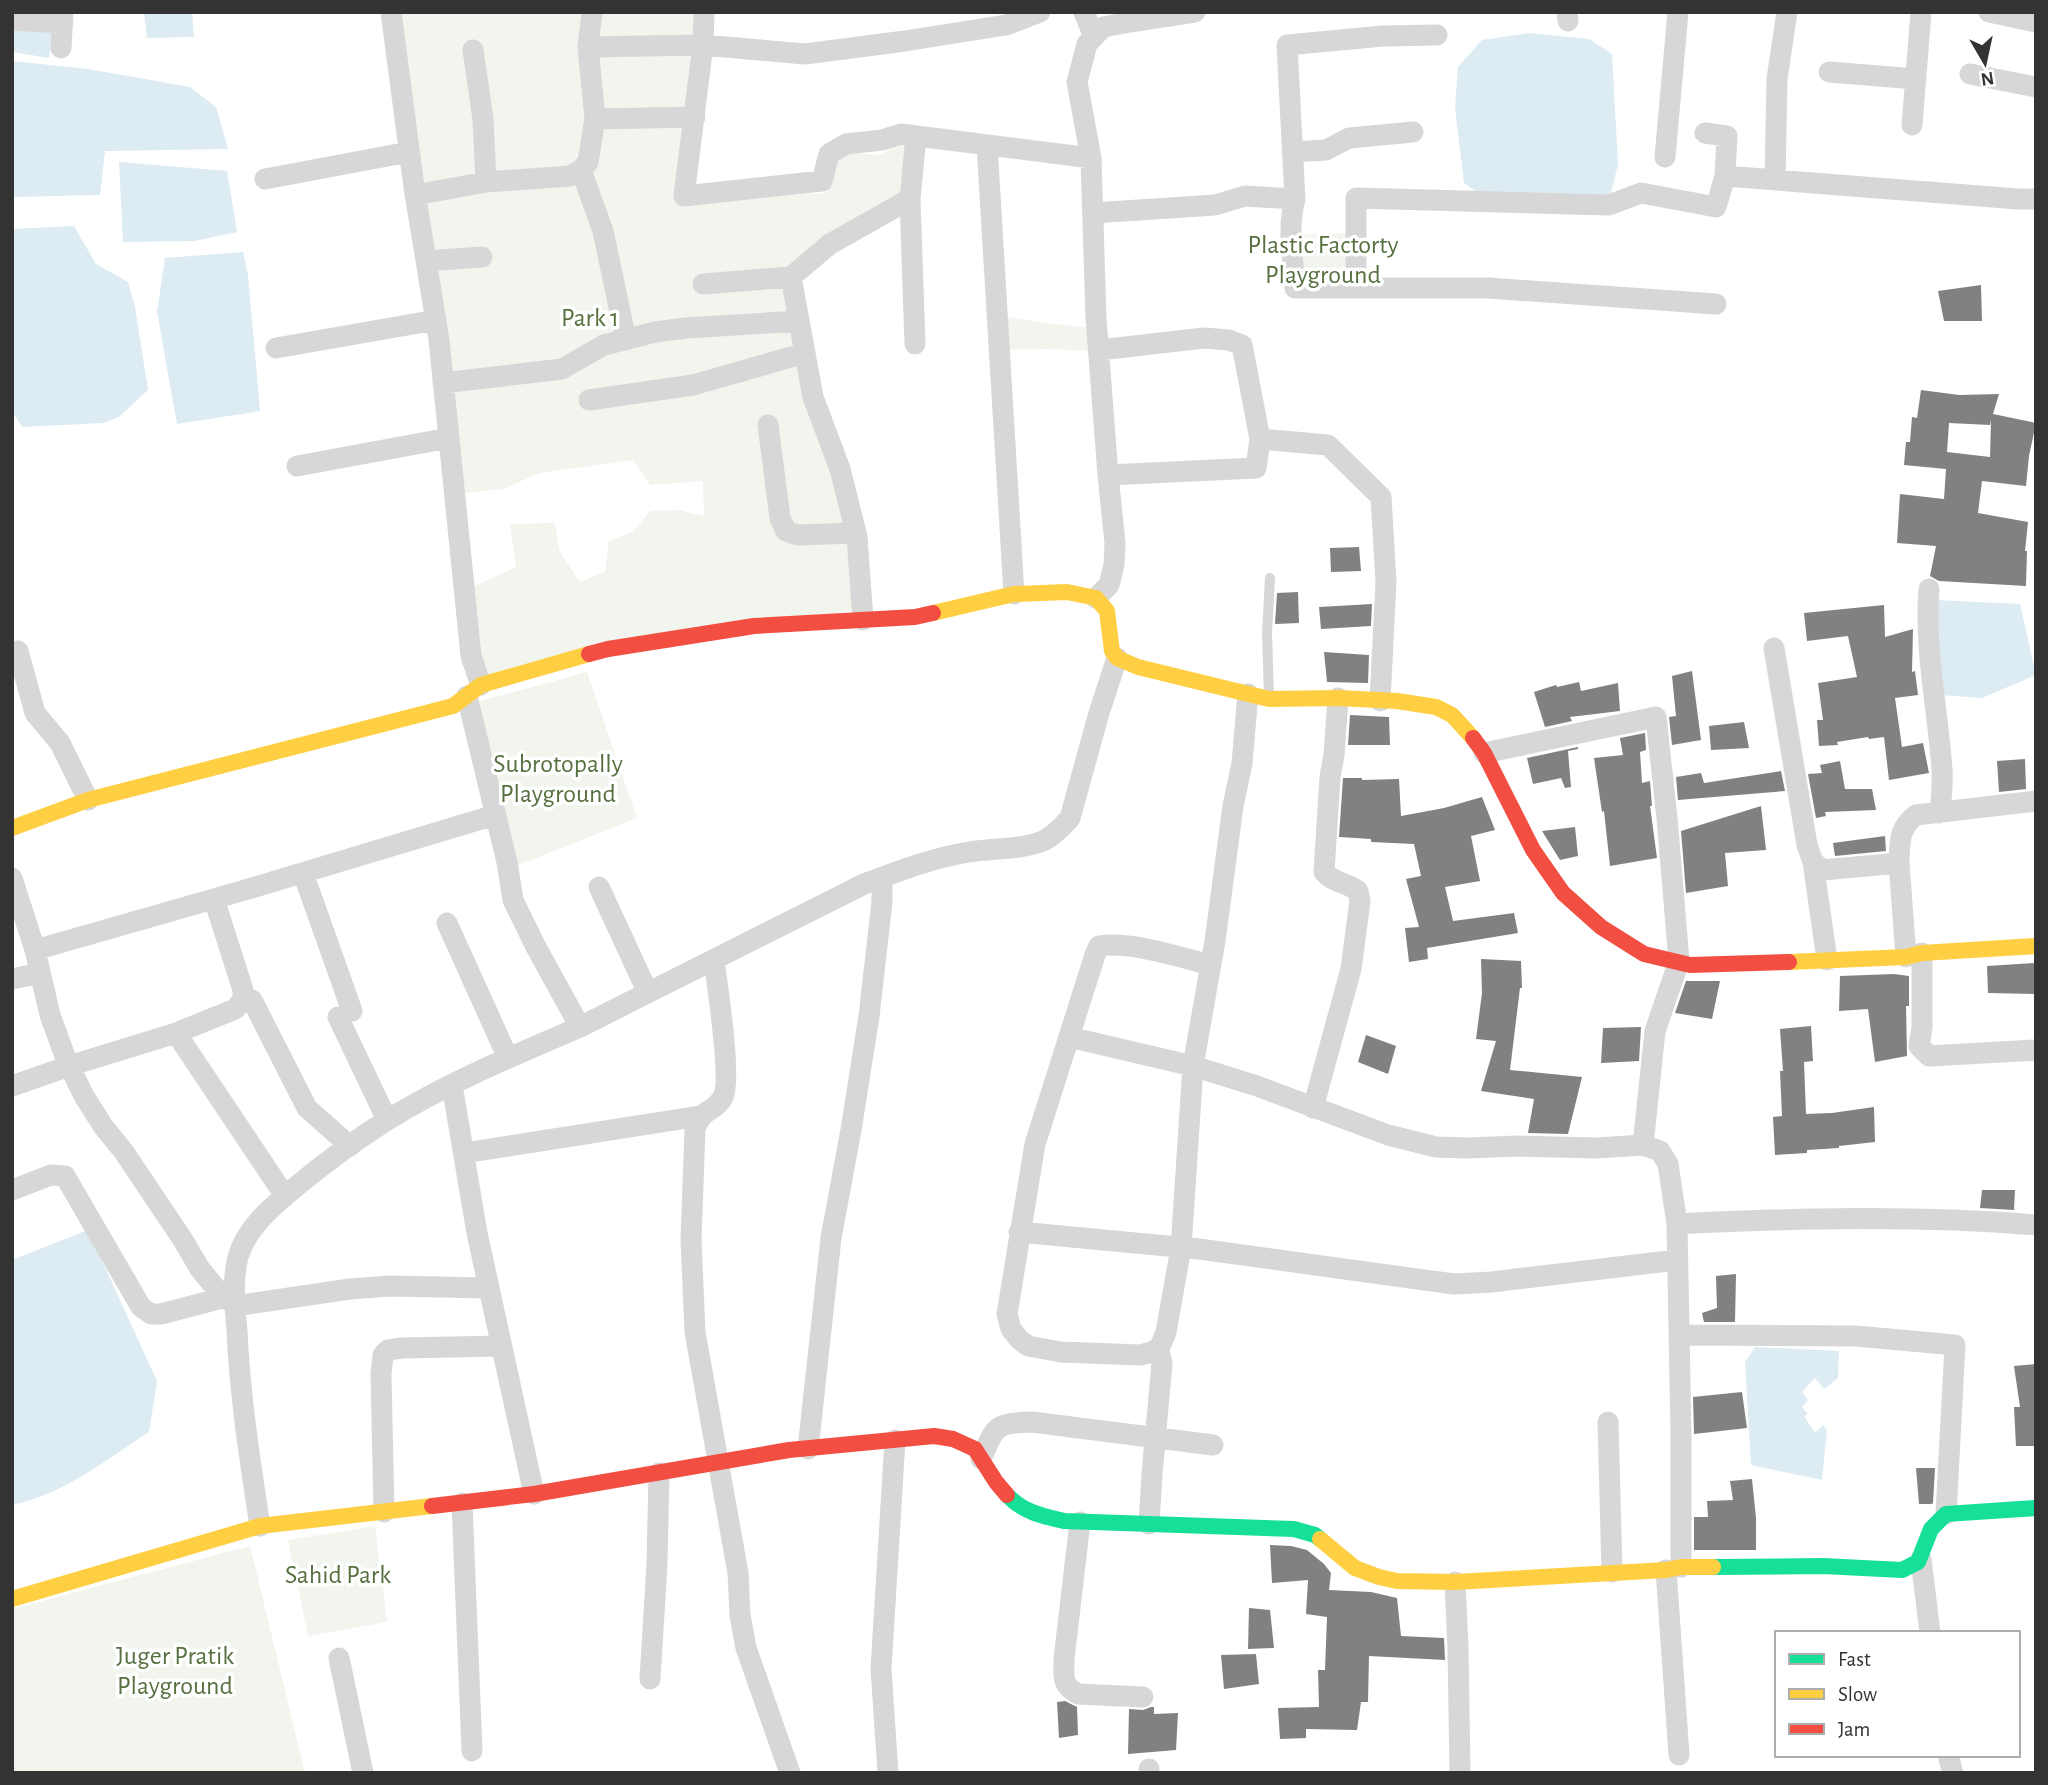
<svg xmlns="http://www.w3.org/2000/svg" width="2048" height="1785" viewBox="0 0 2048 1785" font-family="'Alegreya Sans',sans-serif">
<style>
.green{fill:#f1f5ed}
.water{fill:#ddebf3}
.building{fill:#818181;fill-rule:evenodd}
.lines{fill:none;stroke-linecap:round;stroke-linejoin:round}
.lane{stroke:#d7d7d7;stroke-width:10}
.street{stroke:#d7d7d7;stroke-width:21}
.fast{stroke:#16e098;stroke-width:16}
.slow{stroke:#ffcf43;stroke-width:16}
.jam{stroke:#f24e42;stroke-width:16}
.labels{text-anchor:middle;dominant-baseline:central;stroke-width:7;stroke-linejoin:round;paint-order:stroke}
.park-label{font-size:26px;fill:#56703f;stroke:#fff}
</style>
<rect width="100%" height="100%" fill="#fff"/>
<path class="green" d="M396 12H698L678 202 826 193 836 158 851 153 881 155 896 145 907 142 901 194 799 259 831 470 852 552 854 610 487 677 476 652 470 588 516 567 510 524 555 523 560 552 580 582 605 572 609 541 632 532 651 511 678 510 704 516 703 481 650 485 633 460 540 473 503 489 465 493Z
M1352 233 1356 288H1295L1291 235Z
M1000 316 1045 323 1092 328V351L1047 349 1003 350Z
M587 672 637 818 518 865 469 704Z
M375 1526 387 1622 308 1636 288 1540Z
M250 1546 305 1773H12V1609Z"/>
<path class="water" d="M12 12H55L49 58 12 52Z
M144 12H192L194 37 147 38Z
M1529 33 1589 39 1612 54 1618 164 1611 193 1586 200 1480 194 1464 183 1455 108 1458 67 1482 40Z
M12 61 88 69 190 87 216 107 228 149 105 151 100 195 12 197Z
M119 162 227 171 237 232 195 241 123 242Z
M74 226 96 264 128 282 135 307 148 390 120 416 104 423 22 427 12 411V229Z
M243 252 248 275 260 411 177 424 157 312 165 258Z
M1935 600 2020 604 2036 675 1982 698 1940 695Z
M88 1230 157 1381 149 1432C106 1460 64 1494 12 1505V1260Z
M1755 1347 1839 1351 1838 1378 1824 1389 1815 1378 1802 1392 1808 1400 1802 1407 1808 1414 1804 1416 1815 1433 1823 1425 1827 1430 1822 1480 1751 1465 1745 1362Z"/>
<path class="building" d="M1981 285 1982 321H1944L1938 291Z
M1921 390 1959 395 1999 394 1993 414 2036 423 2029 456 2026 486 1982 481 1978 513 2028 522 2025 551H2027L2026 586 1939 581 1930 576 1936 546 1897 543 1900 494 1944 499 1946 469 1904 465 1906 442H1910L1912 417 1917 418ZM1991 420 1990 457 1947 452 1949 423 1990 425Z
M1359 547 1361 571 1331 572 1330 548Z
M1298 592 1299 623 1275 624 1277 593Z
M1372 604 1371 626 1321 629 1319 607Z
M1884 605 1885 637 1913 629 1912 672 1915 671 1918 695 1895 698 1902 747 1923 743 1929 773 1889 780 1884 737 1869 739 1868 737 1837 742 1838 745 1819 746 1817 720H1823L1818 683 1857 677 1848 636 1807 641 1804 613Z
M1324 652 1369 655 1368 683 1327 682Z
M1692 671 1701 740 1672 745 1669 717 1676 716 1672 676Z
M1579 682 1581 691 1618 683 1620 711 1570 717 1572 721 1545 727 1534 692 1556 685 1557 687Z
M1350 715 1389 717 1390 745H1348Z
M1744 722 1749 748 1711 750 1709 726Z
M1645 733 1646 750 1640 752 1642 783 1650 781 1652 806H1650L1657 858 1610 866 1604 811 1602 812 1594 758 1623 755 1620 738Z
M1578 747V749L1568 751 1571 787 1565 788 1561 778 1533 784 1527 758Z
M2025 759 2026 789 1999 792 1997 761Z
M1840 761 1845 789H1872L1876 810 1825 812 1826 816 1816 818 1808 774 1822 773 1820 765Z
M1781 771 1785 791 1678 800 1676 777 1701 773 1704 783Z
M1343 778H1362V780L1399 779 1401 816 1444 808 1482 797 1495 830 1471 836 1480 881 1445 887 1453 921 1514 913 1518 933 1427 948 1428 959 1409 962 1405 928 1419 927 1406 879 1421 876 1414 844 1371 842V839L1339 837Z
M1761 806 1766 850 1725 853 1728 886 1686 893 1681 831Z
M1575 827 1578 856 1560 860 1542 831Z
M1885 836 1886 851 1835 856 1833 843Z
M1481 959 1521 961 1522 988H1520L1510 1070 1582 1077 1568 1134 1528 1133 1534 1099 1481 1091 1496 1041 1476 1039 1482 993Z
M2036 963V994L1988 993 1987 966Z
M1894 974 1909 976V1006H1906L1907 1056 1875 1062 1868 1009 1839 1011 1840 976Z
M1686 981H1720L1712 1019 1675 1013Z
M1811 1026 1813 1061 1804 1062 1806 1114 1832 1113 1874 1107 1875 1142 1839 1146V1148L1807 1150V1153L1775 1155 1773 1117 1782 1116 1780 1071H1783L1780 1029Z
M1641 1027 1639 1061 1601 1063 1603 1028Z
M1366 1035 1396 1046 1388 1074 1358 1062Z
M1982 1190H2015L2014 1210 1980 1208Z
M1736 1274 1735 1322H1704L1702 1313 1717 1308 1716 1276Z
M2036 1364V1446H2016L2014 1407H2020L2014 1366Z
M1742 1392 1747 1428 1694 1434 1693 1397Z
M1916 1468H1935L1933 1503 1932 1504H1919Z
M1752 1479 1756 1518V1550H1694V1517H1708L1707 1501 1733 1500 1730 1481Z
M1270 1545 1291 1546 1307 1550 1324 1564 1331 1573 1329 1590 1371 1592 1397 1598 1401 1636 1444 1638 1445 1660 1369 1656 1368 1702H1361L1357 1730 1306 1729V1738L1280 1739 1278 1708 1319 1707 1318 1670H1325L1327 1617 1306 1614 1308 1580 1272 1583Z
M1249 1608 1270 1610 1274 1648 1248 1649Z
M1256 1654 1259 1684 1224 1689 1221 1655Z
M1065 1701 1077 1707 1078 1735 1059 1738 1057 1702Z
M1151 1707H1154V1714L1178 1713 1176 1750 1128 1754 1129 1709 1143 1710Z"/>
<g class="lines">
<path class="lane" d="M1269 698 1267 633 1270 578"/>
<path class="street" d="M391 12 414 187 439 340 471 656 481 685
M704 12 703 45 684 196 822 181 829 154 846 144 882 140 901 134 1091 158 1077 82 1087 44 1103 27 1130 22 1195 12
M1084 12 1094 37
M1567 12 1568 21
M1989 12 2036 22
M12 20 63 23
M588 47 703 45 805 54 905 41 1006 25 1040 12
M61 48 63 12
M473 50 483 119 486 182
M1829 72 1916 79
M1970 74 2036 87
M595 119 695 117
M1912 125 1921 12
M987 145 1014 594
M1292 152 1326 150 1349 138 1413 132
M1665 157 1678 12
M1091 158 1096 318 1108 475 1115 543 1114 565 1109 585 1096 598
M581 170 603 231 626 340
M1725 176 2018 199H2036
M265 179 409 152
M1775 180 1777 79 1787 12
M415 195 486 182 570 176 581 170 588 162 595 119 588 47 592 12
M1295 199 1287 45 1383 36 1437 35
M1093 213 1215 205 1245 196 1295 199C1287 228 1293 258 1295 288H1488L1716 304
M426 261 482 257
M703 284 791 277
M1356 288V198L1609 205 1641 193 1716 207 1725 176 1727 136 1705 133
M915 344 910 199 916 136
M276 348 436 320
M1099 350 1204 338 1229 340 1242 345 1260 439
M443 383 562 369 604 345 655 332 686 328 799 321
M589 400 693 385 805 353
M768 425 780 518 786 531 797 535 856 533
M297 466 449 438
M1108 475 1256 468 1260 439 1328 445 1381 497 1386 582 1380 701
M1929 589C1924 650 1938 709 1942 770 1943 784 1941 799 1940 813
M863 620 857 537 840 469 813 397 791 277 830 244 910 199
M1774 648 1807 845 1813 862 1823 870 1899 863C1900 842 1898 829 1916 815L2036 801
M18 651 35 713 60 743 88 800
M467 696 507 862 513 900 536 947 580 1027 864 884C899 871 932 858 969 852 992 848 1024 850 1045 840 1054 835 1063 826 1070 818L1099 713 1117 658
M1484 753 1656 717 1667 818 1679 961 1655 1031 1643 1145
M1813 862 1827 960
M1899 863 1906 957
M303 873 352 1011
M12 878 35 950 50 1015 66 1059 84 1096 103 1126 124 1152 183 1240 200 1269 214 1286 235 1306 350 1289 390 1286 489 1288
M599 887 648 993
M447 923 508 1058
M35 950 252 888 495 815
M1922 953V1027L1919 1046 1929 1056 2036 1050
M714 960C717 983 732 1080 723 1097 714 1114 703 1106 695 1129L691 1240 695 1332 738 1573 740 1615 746 1648 790 1773
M1210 965C1180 957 1130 941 1099 946L1095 955 1035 1144 1007 1314 1011 1329 1019 1339 1028 1346 1061 1352 1140 1355 1152 1352 1160 1347 1166 1332 1181 1248 1193 1066 1215 941 1233 806 1242 763 1248 694
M12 979 40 973
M252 1000 307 1108 350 1146
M338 1017 387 1120
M176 1033 285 1196
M1069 1037 1193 1066 1257 1086 1388 1135 1436 1147 1466 1148 1518 1146 1597 1148 1643 1145 1660 1151 1668 1164 1677 1224 1681 1434V1567
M452 1085 477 1233 534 1494
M12 1086 69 1066 176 1033 223 1014 235 1009 243 1000V990L214 899
M1313 1108 1351 969 1360 901 1358 891C1348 883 1332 882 1324 872L1330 777 1334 755 1338 698
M464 1153 700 1116
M12 1190 51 1175 65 1176 141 1307 151 1314H161L226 1297
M1677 1224C1796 1218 1917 1215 2036 1225
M1019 1232 1199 1249 1454 1284 1491 1282 1677 1260
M1679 1335 1856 1336 1955 1345 1946 1514
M1608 1422 1612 1572
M808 1449 831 1238 851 1130 869 1016 882 902V878
M981 1459C996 1426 994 1423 1032 1422L1213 1445
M462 1503 472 1751
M384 1512 381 1374 383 1355 388 1350 402 1348 501 1346
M1080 1522 1064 1659C1064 1676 1061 1685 1078 1694L1143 1697
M1149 1524 1152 1474 1162 1363 1158 1348 1160 1347
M260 1526C250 1461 240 1397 237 1331 235 1307 232 1281 238 1257 247 1226 274 1205 298 1185 327 1161 357 1139 389 1119 449 1082 515 1055 580 1027
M1921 1559 1930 1633
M1666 1570 1679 1755
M1455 1582 1458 1648 1460 1773
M339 1658 363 1773
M650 1679 657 1564 659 1473
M1948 1755 1953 1773
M1149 1769V1773
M888 1773 881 1669 895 1440"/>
<path class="fast" d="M1007 1495C1023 1512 1042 1516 1064 1521L1294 1529 1315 1535 1320 1539
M1713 1567 1823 1566 1902 1570 1918 1562 1931 1529 1946 1514 2036 1508"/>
<path class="slow" d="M933 613 1014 594 1067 592 1096 598 1107 611 1112 651 1117 658 1138 667 1269 699 1338 698 1397 701 1436 707 1452 715 1473 738
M12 828 88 800 453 706 481 685 589 654
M1789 962 1906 957 1922 953 2036 946
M1320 1539 1355 1568 1379 1577 1397 1581 1455 1582 1666 1570 1681 1567H1713
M12 1599 260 1526 432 1506"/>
<path class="jam" d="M589 654 608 649 754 626 915 617 933 613
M1473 738 1484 753 1533 850 1563 893 1601 927 1644 954 1690 965 1789 962
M432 1506 534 1494 789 1450 934 1436 953 1439 975 1449 996 1482 1007 1495"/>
</g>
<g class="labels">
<g class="park-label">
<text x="1323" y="245">Plastic Factorty<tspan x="1323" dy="30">Playground</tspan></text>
<text x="590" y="318">Park 1</text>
<text x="558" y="764">Subrotopally<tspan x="558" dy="30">Playground</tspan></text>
<text x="338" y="1575">Sahid Park</text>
<text x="175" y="1656">Juger Pratik<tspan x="175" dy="30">Playground</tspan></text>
</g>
</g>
<rect width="2048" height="1785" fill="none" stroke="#333333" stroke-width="28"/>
<rect x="1775" y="1631" width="245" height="126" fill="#ffffff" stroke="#adadad" stroke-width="2"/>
<rect x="1789" y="1654" width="35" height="10" fill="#16e098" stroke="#adadad" stroke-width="2"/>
<text x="1838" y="1666" font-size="21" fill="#333333">Fast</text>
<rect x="1789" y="1689" width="35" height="10" fill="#ffcf43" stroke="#adadad" stroke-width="2"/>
<text x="1838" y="1701" font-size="21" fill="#333333">Slow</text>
<rect x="1789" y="1724" width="35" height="10" fill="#f24e42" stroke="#adadad" stroke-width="2"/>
<text x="1838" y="1736" font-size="21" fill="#333333">Jam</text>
<g transform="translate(1985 63) rotate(171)" stroke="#ffffff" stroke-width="5" paint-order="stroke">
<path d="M0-5L12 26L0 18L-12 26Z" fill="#333333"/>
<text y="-10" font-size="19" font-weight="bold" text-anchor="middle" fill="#333333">N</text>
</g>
</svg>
